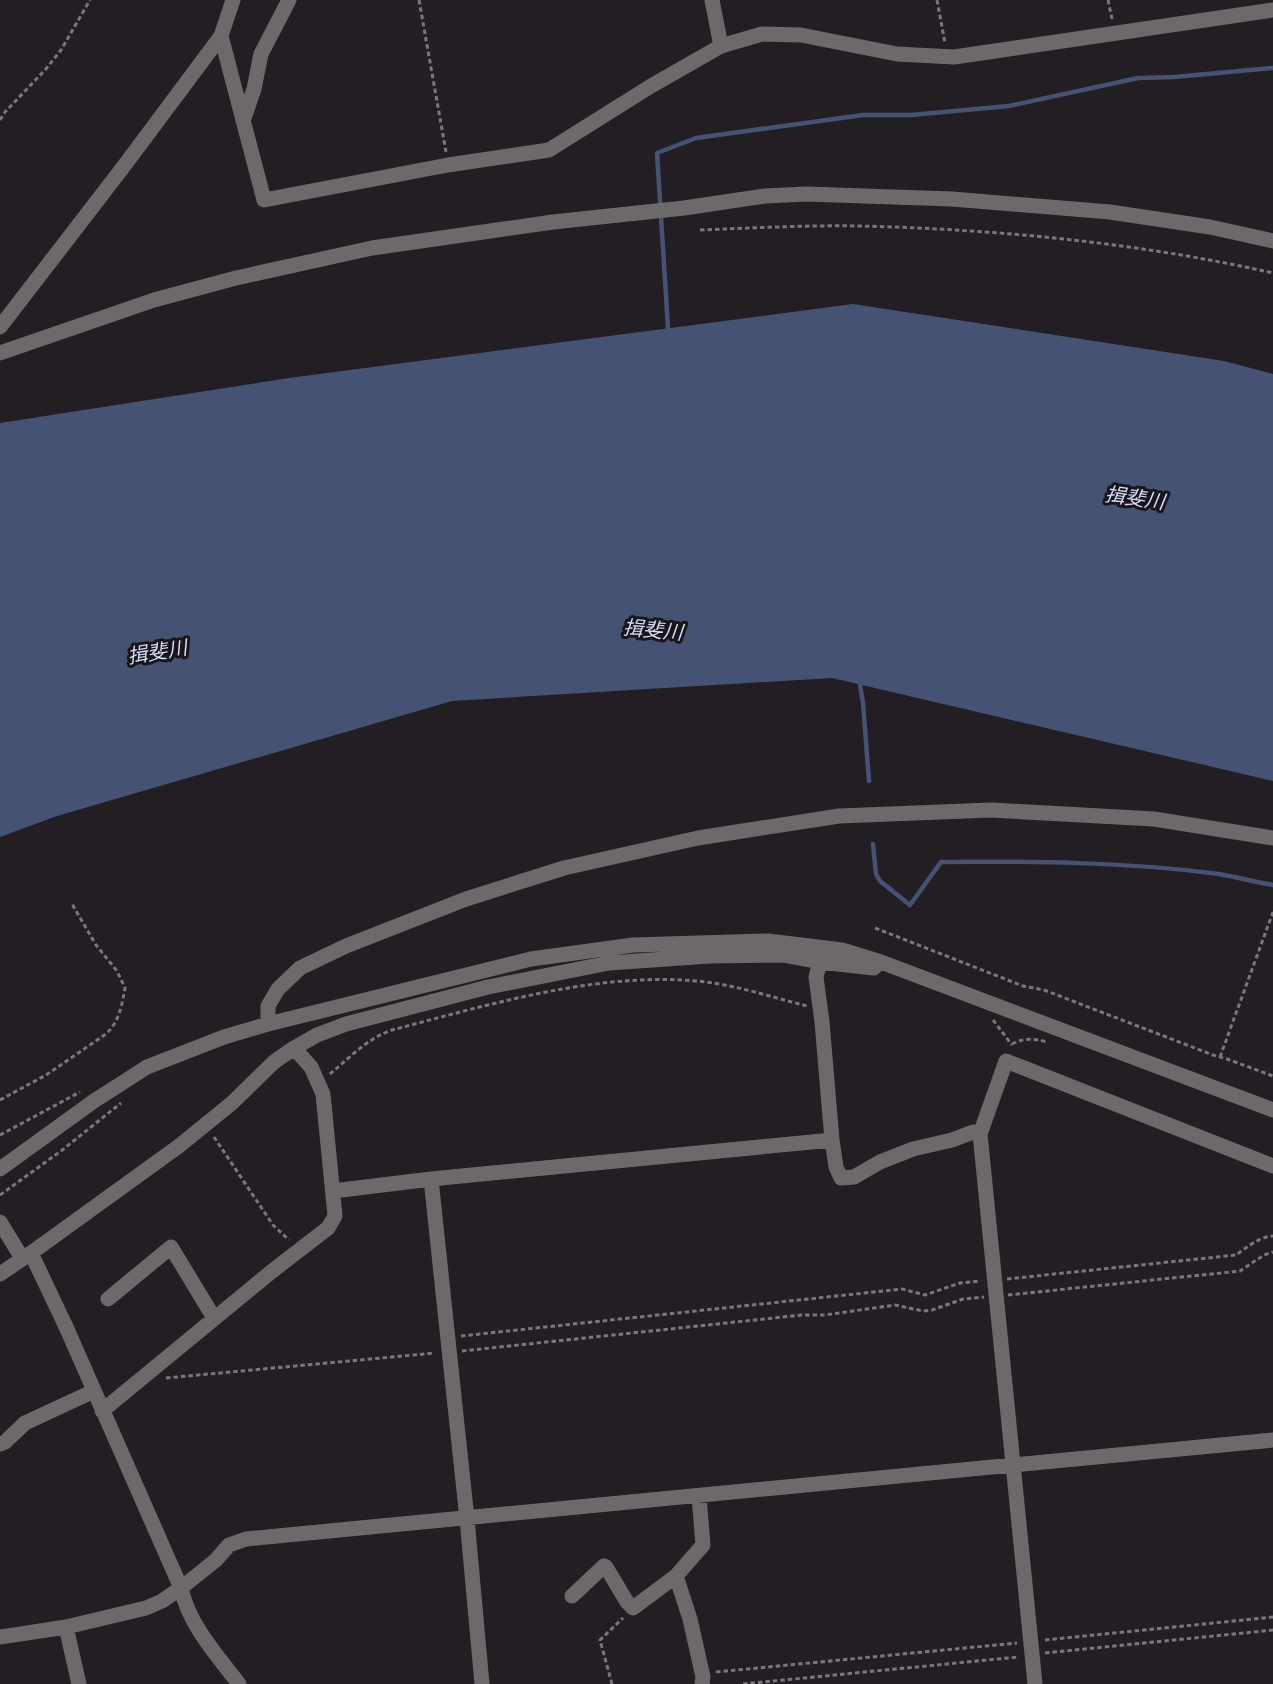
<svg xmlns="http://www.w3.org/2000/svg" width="1273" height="1684" viewBox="0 0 1273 1684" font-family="Commissioner,'Noto Sans JP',sans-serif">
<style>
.water{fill:#455273}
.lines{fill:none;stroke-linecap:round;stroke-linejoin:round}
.stream{stroke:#455273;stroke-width:4.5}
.path{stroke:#7a767a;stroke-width:3;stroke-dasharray:4.5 3;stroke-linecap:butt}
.minor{stroke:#6d696b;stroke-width:15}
.labels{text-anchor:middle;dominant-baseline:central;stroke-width:6;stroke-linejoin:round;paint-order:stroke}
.water-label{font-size:20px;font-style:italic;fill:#d4dff7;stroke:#19151a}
</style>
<rect width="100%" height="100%" fill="#231e23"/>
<path class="water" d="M853 304 1224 361 1273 374V781L832 678 452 701 57 816 0 837V423L289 378Z"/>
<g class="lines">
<path class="stream" d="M668 328 657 153 696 138 863 115H911L1009 106 1138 78 1174 77 1273 68
M859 679 863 703 869 781
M873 844 876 874 880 881 910 905 941 862C1033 861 1127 862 1219 874 1237 877 1255 882 1273 885"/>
<path class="path" d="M419 0 446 152
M937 0 945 43
M1108 0 1112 19
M0 120 5 112 45 70 61 50 90 0
M700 230C753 228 806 225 859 226 995 229 1140 243 1273 273
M875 928 1023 986 1044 990 1213 1055 1227 1059 1273 1076
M993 1020 1012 1045
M1012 1044C1026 1037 1033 1039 1048 1042
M1220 1057 1273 912
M330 1074C349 1058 368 1038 392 1030 488 1005 596 972 696 981 733 984 771 997 807 1006
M0 1100 46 1075 106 1034C119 1022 122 1005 125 988L117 971 96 945 72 904
M0 1135 80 1092
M214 1137 273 1225 289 1240
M0 1195 61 1151 121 1103
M1007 1279 1236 1255C1247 1247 1259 1237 1273 1236
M1008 1295 1240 1271 1264 1255 1273 1252
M461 1336 902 1289 925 1295 960 1283 980 1281
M462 1351 802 1315H825L895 1305 923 1311 932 1310 963 1299 984 1297
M166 1378 435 1353
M1045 1640 1273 1617
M1045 1653 1273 1630
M716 1672 1017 1643
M612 1684 600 1640 623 1618
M743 1684 1018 1657"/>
<path class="minor" d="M712 0 721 46
M221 36 264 200 448 165 549 150 651 86 721 46 762 34 801 35 897 54 954 57 1273 10
M243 121 254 89 261 54 289 0
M0 327 124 166 221 36 233 0
M0 353 154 300 236 278 372 248 553 222 684 208 765 196 806 194 952 199 1110 212 1210 227 1273 241
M876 966 874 968 820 962 816 977 822 1022 832 1140 836 1167 841 1178 854 1177 880 1162 913 1149 952 1140 973 1132 980 1134
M268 1024V1006L278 989 300 968 346 946 466 899 564 868 698 838 839 816 991 810 1154 819 1273 838
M0 1169 94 1101 147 1067 224 1037 268 1024 531 959 633 945 768 941 842 950 881 962 1273 1110
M431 1179 467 1519 482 1684
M333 1191 431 1179 832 1140
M0 1222 22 1258
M31 1253 179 1146 232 1103 274 1062 294 1048 317 1035 346 1024 488 987 609 963 709 956 783 955 820 962
M0 1274 31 1253 67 1329 181 1588C189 1625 216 1654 239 1684
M108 1299 171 1247 214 1318
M102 1411 271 1272 328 1228 335 1216 323 1094 311 1067 294 1048
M0 1444 5 1442 25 1423 94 1391
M699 1496 703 1545 676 1576 690 1619 703 1677 702 1684
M572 1596 604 1566 606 1567 627 1602 633 1608 676 1576
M66 1627 79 1684
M0 1637 66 1627 146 1608 162 1601 181 1588 216 1560 229 1545 246 1539C589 1508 931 1471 1273 1440
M1035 1684 980 1134 1006 1061 1273 1166"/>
</g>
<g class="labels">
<g class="water-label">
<text transform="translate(1135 497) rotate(8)">揖斐川</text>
<text transform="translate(653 629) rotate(5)">揖斐川</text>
<text transform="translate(157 651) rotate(-9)">揖斐川</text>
</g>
</g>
</svg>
